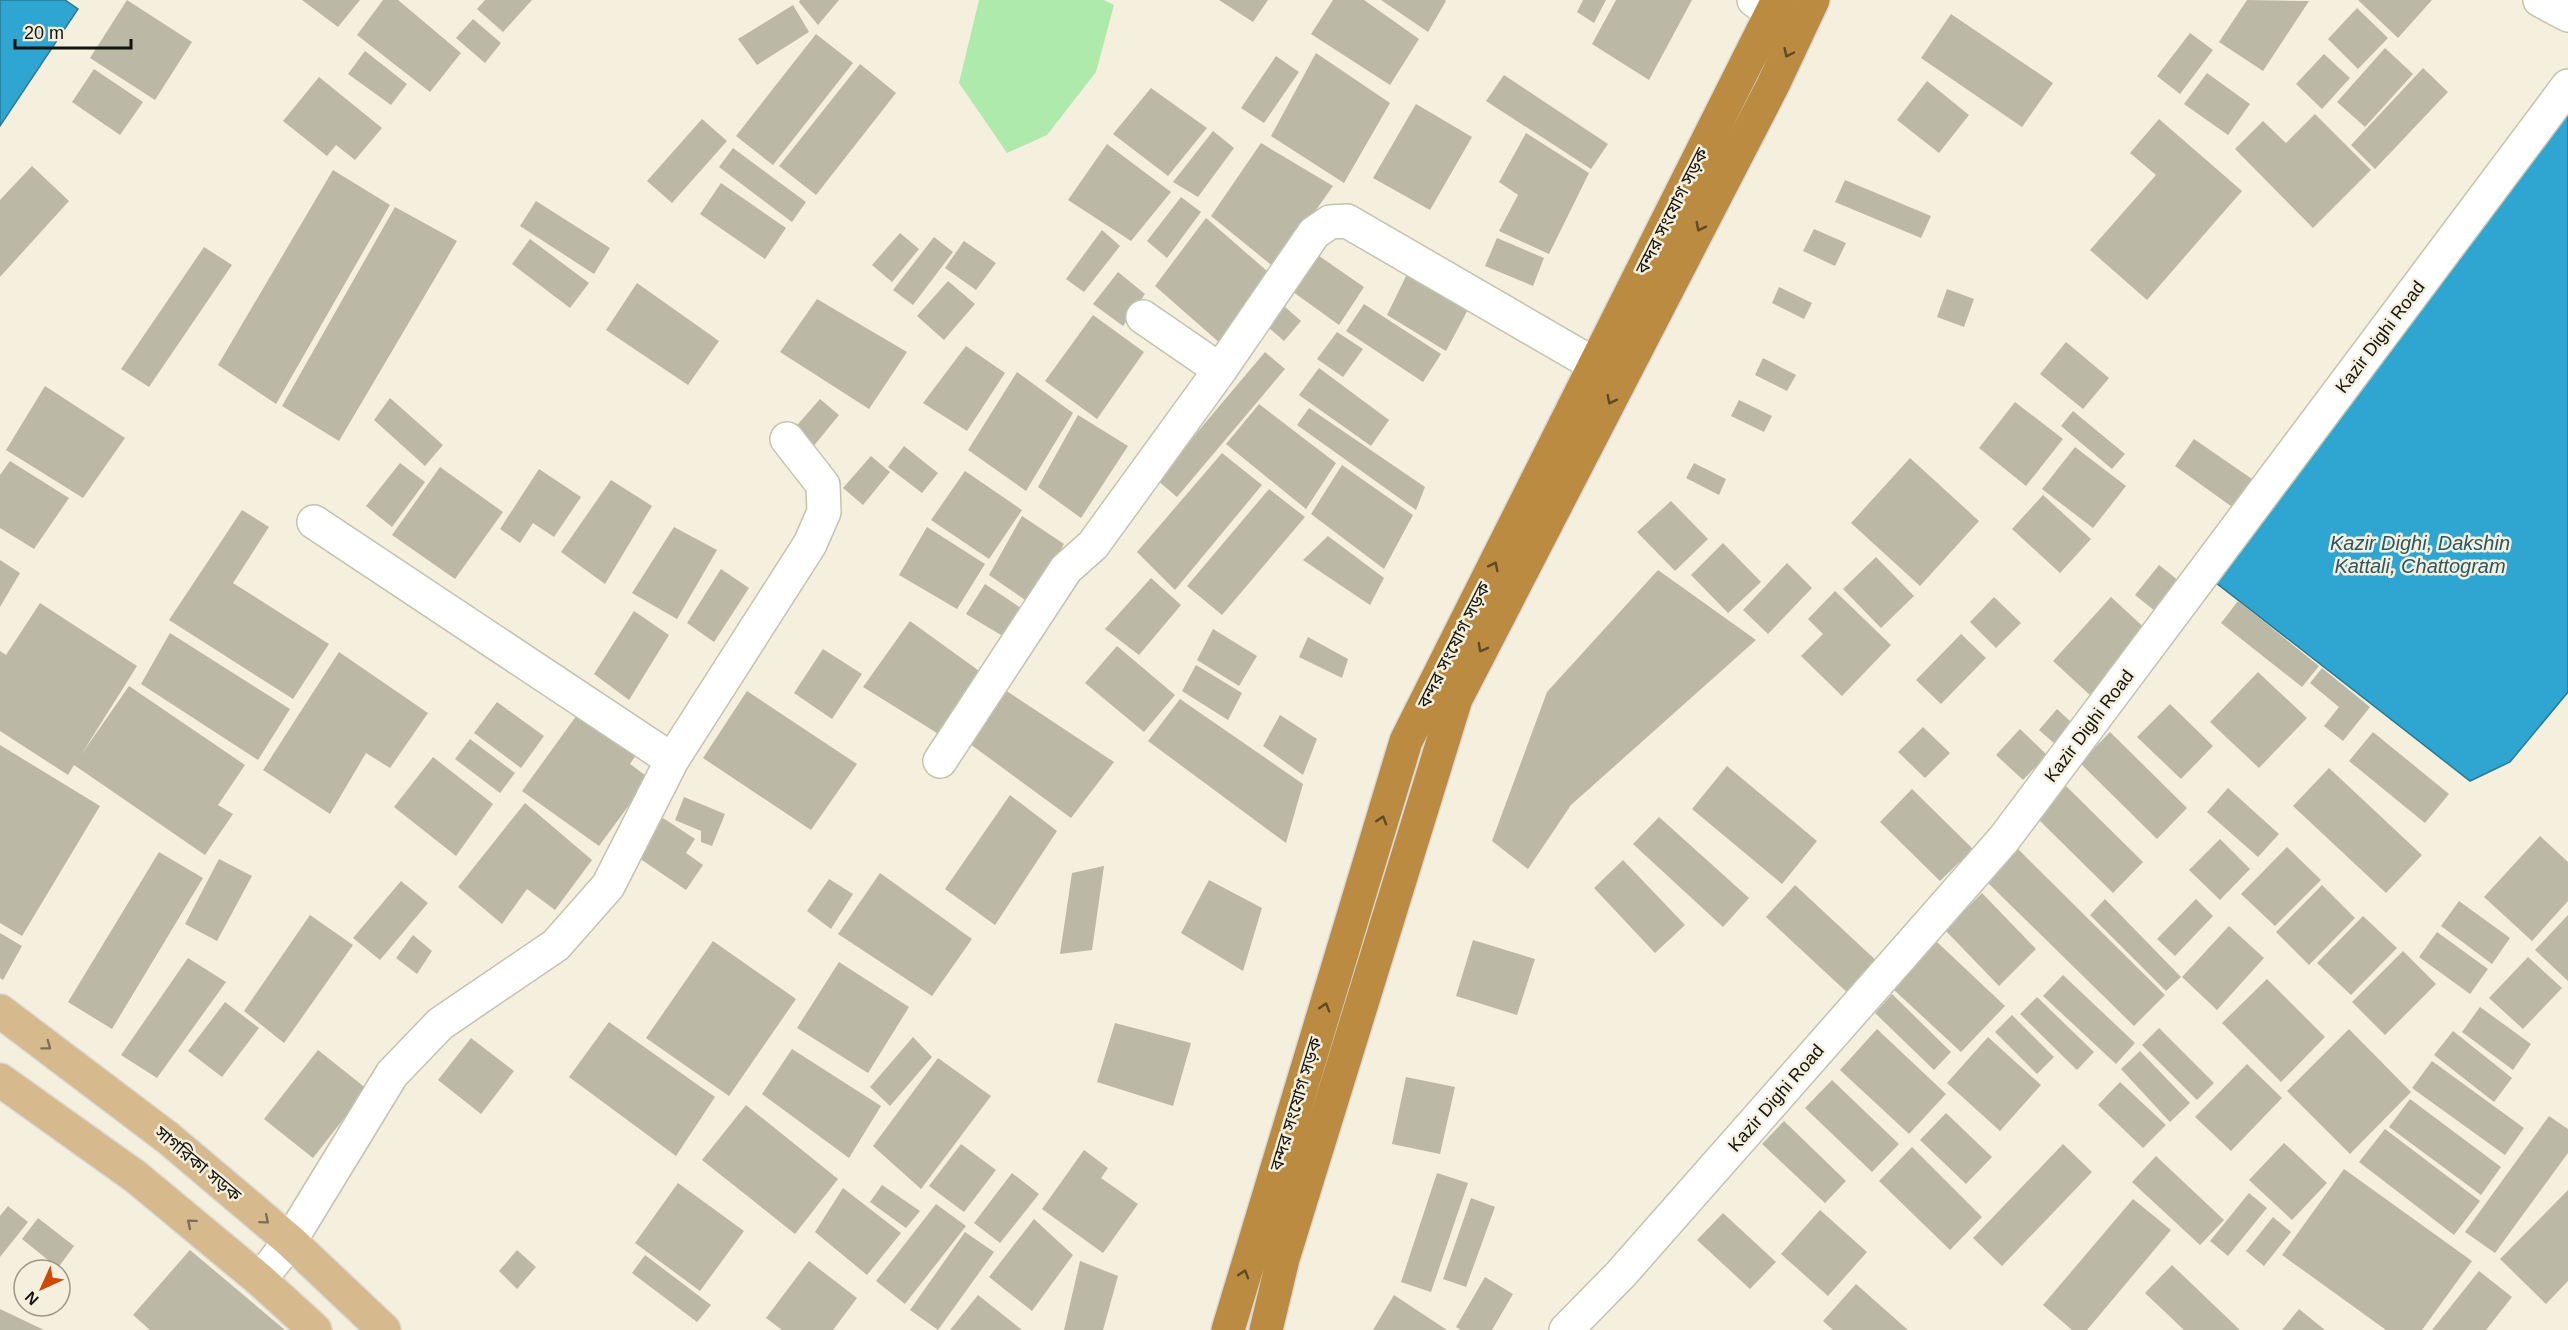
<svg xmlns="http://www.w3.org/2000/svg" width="2568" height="1330" viewBox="0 0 2568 1330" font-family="Helvetica,'Noto Sans Bengali',sans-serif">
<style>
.green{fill:#adeaac}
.water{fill:#2ea6d1;stroke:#267a96;stroke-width:1.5}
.building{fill:#bbb8a6}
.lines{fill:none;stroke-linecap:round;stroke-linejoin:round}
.street-casing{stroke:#c5c2af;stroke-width:36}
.primary-casing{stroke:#dad9d8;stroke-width:36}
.highway-casing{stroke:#dad9d8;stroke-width:36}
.street{stroke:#fff;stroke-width:33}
.primary{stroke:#d7b98e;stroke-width:33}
.highway{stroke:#bc8b42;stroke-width:33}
.oneway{stroke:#604925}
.oneway2{stroke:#806e54}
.labels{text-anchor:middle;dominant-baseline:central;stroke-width:5;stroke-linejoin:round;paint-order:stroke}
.street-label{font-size:18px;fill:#15130d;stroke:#f4f0dd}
.water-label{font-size:20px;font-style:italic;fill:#285769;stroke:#f4f0dd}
</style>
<rect width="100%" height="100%" fill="#f4f0dd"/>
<path class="green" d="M979 0H1104L1114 5 1096 72 1047 135 1007 153 959 83Z"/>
<path class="water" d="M0 0H65L78 9 0 126Z
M2568 104V692L2510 762 2470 781 2215 582Z"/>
<path class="building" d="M127 0 192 42 155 100 90 58Z
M302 0H360L338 27Z
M383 0H398L461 53 430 92 357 35Z
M485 0H532L503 32 477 9Z
M800 0H839L818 25 799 2Z
M1219 0H1268L1253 22Z
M1333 0H1364L1419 39 1390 85 1311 34Z
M1381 0H1445L1446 1 1428 32Z
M1583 0H1606L1594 23 1577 12Z
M1616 0H1692L1649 80 1592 44Z
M2247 0 2309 1 2263 71 2219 42Z
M2358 0H2432L2398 38Z
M793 5 809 32 757 65 738 39Z
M2357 8 2388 38 2358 69 2328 39Z
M1951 14 2053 83 2022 127 1921 58Z
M473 19 501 43 485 63 456 38Z
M2190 33 2213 50 2180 94 2157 76Z
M816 34 853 63 773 165 736 136Z
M2385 48 2413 74 2365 127 2337 102Z
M365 51 407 84 391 105 348 74Z
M1316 53 1390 103 1344 183 1271 136Z
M2324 54 2350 78 2322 109 2296 84Z
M1276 56 1299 72 1264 123 1241 108Z
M860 64 896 93 816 195 779 166Z
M2423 68 2448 92 2375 169 2351 145Z
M94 69 143 102 120 135 72 102Z
M2207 73 2250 104 2228 135 2184 104Z
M1504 75 1608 144 1591 169 1486 101Z
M319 77 382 128 355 160 336 145 327 156 283 121Z
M1927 81 1969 115 1939 153 1897 120Z
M1151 88 1207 128 1168 176 1113 134Z
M1416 104 1472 137 1430 210 1373 178Z
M2315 114 2371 170 2313 228 2235 149 2263 121 2286 143Z
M702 119 727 141 672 203 647 181Z
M2159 119 2242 191 2147 300 2090 250 2156 175 2130 153Z
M1213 131 1234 148 1198 197 1173 182Z
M1526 133 1589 173 1549 254 1499 231 1518 195 1499 182Z
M1261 143 1333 186 1275 268 1211 216Z
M1107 144 1171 192 1131 241 1068 200Z
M733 148 806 202 792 222 719 167Z
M32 166 69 201 0 277V200Z
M333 170 390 205 276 404 218 365Z
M1845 180 1931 216 1921 238 1835 202Z
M721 183 786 228 765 259 700 214Z
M1181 197 1201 212 1167 258 1147 241Z
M536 201 610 248 594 274 520 226Z
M395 207 457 241 339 441 282 406Z
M1206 218 1274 277 1221 344 1155 286Z
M1814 229 1846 243 1835 266 1803 251Z
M1102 230 1120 246 1084 292 1066 279Z
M900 233 919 249 892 282 872 265Z
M934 237 953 252 913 305 893 290Z
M1497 238 1544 258 1533 286 1485 266Z
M530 239 589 283 570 308 512 264Z
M964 241 996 263 976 290 945 268Z
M204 247 232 265 149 387 121 369Z
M1312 251 1364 287 1339 325 1289 289Z
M1411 266 1472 302 1446 351 1387 315Z
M1118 272 1145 294 1123 326 1093 304Z
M948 281 975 304 944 340 917 316Z
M637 283 719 341 688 385 606 330Z
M1779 287 1812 303 1804 319 1772 303Z
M1947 289 1974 299 1964 327 1937 317Z
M817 299 907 352 869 409 780 352Z
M1364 304 1441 354 1423 382 1346 331Z
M1284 306 1301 321 1284 341 1269 328Z
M1093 315 1144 352 1097 419 1045 381Z
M1337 332 1363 349 1343 377 1317 359Z
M2066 342 2109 378 2083 409 2040 374Z
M966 346 1005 373 967 431 923 403Z
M1265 352 1285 369 1177 497 1157 480Z
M1763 358 1796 375 1787 391 1755 375Z
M1319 368 1389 420 1371 446 1299 395Z
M1017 372 1073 413 1026 491 968 450Z
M45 386 125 438 83 498 6 450Z
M390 398 443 445 425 466 374 420Z
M820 399 839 415 812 448 792 431Z
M1739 400 1772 416 1764 432 1731 416Z
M2015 402 2063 439 2026 486 1979 448Z
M1259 404 1336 463 1306 509 1226 444Z
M1309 408 1425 487 1416 510 1297 425Z
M2073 411 2125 454 2112 469 2061 426Z
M1078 415 1128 446 1081 518 1038 487Z
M2194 439 2255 481 2235 509 2175 466Z
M904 446 938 473 922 493 888 467Z
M2075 447 2126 486 2093 528 2042 489Z
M1222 453 1262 485 1175 590 1137 552Z
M871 456 890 472 863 505 843 488Z
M1910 458 1979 521 1920 586 1851 523Z
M10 461 69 498 34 549 0 528V475Z
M400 463 425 482 392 527 366 506Z
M1694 463 1726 479 1719 495 1686 478Z
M1342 465 1413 515 1384 569 1311 514Z
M440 467 503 512 455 579 392 535Z
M539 469 581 497 554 537 533 523 520 543 500 529Z
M965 471 1022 510 989 559 931 520Z
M611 480 652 506 605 584 561 552Z
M1269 489 1305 517 1222 615 1187 586Z
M2043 495 2091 539 2060 573 2012 529Z
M1671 501 1708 539 1675 571 1637 532Z
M242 510 269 527 233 583 329 644 293 699 169 620Z
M1022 516 1064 544 1031 604 989 575Z
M674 527 717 550 677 619 632 593Z
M927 527 985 564 957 609 899 575Z
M1328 536 1384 578 1370 605 1303 560Z
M1723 543 1761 582 1728 613 1691 575Z
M1876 557 1914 596 1881 628 1843 589Z
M0 560 20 573 0 607Z
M1787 563 1812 588 1768 634 1743 610Z
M2159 565 2184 585 2160 615 2135 595Z
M721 569 749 588 714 642 687 623Z
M1658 570 1756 640 1571 805 1528 869 1492 841 1547 692Z
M1151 578 1181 605 1139 655 1105 629Z
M985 584 1024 610 1006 638 966 614Z
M1835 591 1891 645 1842 696 1801 656 1823 634 1808 619Z
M1994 597 2021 623 1996 648 1970 622Z
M2111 597 2149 632 2091 696 2053 661Z
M2238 601 2319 666 2302 687 2221 623Z
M40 603 137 666 81 755 129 686 245 765 218 805 233 814 205 855 74 765 68 775 0 731V651L6 655Z
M634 611 669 635 629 700 594 674Z
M910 621 982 673 945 738 863 687Z
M1213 629 1257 656 1239 686 1197 660Z
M170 633 290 709 258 760 141 684Z
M1961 634 1986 658 1941 704 1916 680Z
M1308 637 1348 659 1342 678 1299 657Z
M1117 646 1175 695 1144 732 1085 683Z
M823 649 862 674 832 719 794 693Z
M339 652 428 713 390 768 366 753 330 814 263 770Z
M1196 665 1242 693 1228 720 1182 691Z
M2322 668 2370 707 2343 741 2324 726 2339 707 2310 683Z
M2258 672 2307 718 2259 768 2210 722Z
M999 686 1114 762 1071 818 966 741Z
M747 691 857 764 811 830 703 758Z
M1180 699 1303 784 1286 843 1148 741Z
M497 702 544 736 521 768 474 733Z
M2170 704 2213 746 2181 779 2137 737Z
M582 708 640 749 630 764 649 778 599 846 522 791Z
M2057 709 2073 724 2055 744 2039 730Z
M1280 715 1317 739 1303 775 1263 746Z
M1923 727 1950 753 1925 778 1898 752Z
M2020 729 2047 755 2023 780 1996 755Z
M2110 732 2187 808 2157 839 2080 763Z
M2373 732 2449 794 2425 823 2349 761Z
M470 739 515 773 500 793 455 759Z
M0 745 100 806 22 936 0 923Z
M433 757 493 804 456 856 394 807Z
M1727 766 1817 841 1782 884 1692 809Z
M2329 768 2422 855 2386 893 2293 806Z
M2066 786 2143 862 2113 893 2036 817Z
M2228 788 2279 834 2258 857 2207 812Z
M1912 789 1973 849 1940 881 1880 822Z
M1010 795 1057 831 995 925 945 889Z
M684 797 725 814 712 846 701 842V831L675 820Z
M525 803 592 860 555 910 527 889 502 924 458 887Z
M1659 817 1749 898 1723 927 1633 844Z
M663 818 695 839 686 853 703 865 686 890 636 856Z
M2540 836 2568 862V901L2532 941 2484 897Z
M2220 839 2250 869 2220 900 2189 870Z
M2287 847 2321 880 2275 926 2241 894Z
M2018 849 2165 995 2134 1026 1986 881Z
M159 852 203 878 112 1029 68 1002Z
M219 859 252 876 217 941 185 924Z
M1623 860 1685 925 1655 953 1594 888Z
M1104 866 1092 950 1060 954 1072 873Z
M880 873 972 939 932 996 838 934Z
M829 879 853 894 831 929 807 911Z
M1209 880 1262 908 1243 971 1181 933Z
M401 881 428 903 380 960 353 938Z
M1795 885 1881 965 1851 996 1766 917Z
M2322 885 2355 918 2309 965 2276 932Z
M1982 893 2036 949 1999 986 1945 930Z
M2105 899 2181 977 2166 991 2090 915Z
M2196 899 2213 916 2175 956 2157 939Z
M2459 901 2510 938 2492 964 2441 926Z
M310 915 353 945 284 1043 244 1011Z
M2568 915V981L2535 950Z
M2363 916 2397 948 2351 995 2317 963Z
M2229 926 2264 958 2217 1010 2182 977Z
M2437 932 2488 969 2470 994 2419 957Z
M0 933 22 946 3 980 0 978Z
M413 935 432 951 417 974 396 958Z
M1473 940 1535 959 1517 1015 1456 996Z
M713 941 796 999 729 1096 646 1038Z
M1937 942 2005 1006 1961 1052 1893 989Z
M2403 951 2436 984 2385 1035 2352 1002Z
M2528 957 2562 988 2523 1029 2489 998Z
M188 958 226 982 157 1078 121 1055Z
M839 962 909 1007 868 1073 797 1028Z
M2063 975 2135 1043 2116 1064 2043 996Z
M2267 979 2325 1037 2281 1082 2222 1023Z
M1892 994 1951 1052 1934 1070 1875 1013Z
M2037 997 2094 1052 2077 1070 2020 1014Z
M225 1002 259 1028 222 1077 188 1051Z
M2480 1007 2531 1044 2513 1070 2462 1032Z
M2012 1015 2054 1057 2037 1074 1995 1032Z
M609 1022 715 1097 676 1156 569 1077Z
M1115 1023 1191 1043 1173 1106 1097 1082Z
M2159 1028 2214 1083 2197 1100 2142 1045Z
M1877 1029 1946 1094 1909 1134 1840 1070Z
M2349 1029 2411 1092 2350 1154 2287 1091Z
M2453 1031 2512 1078 2494 1102 2434 1055Z
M913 1037 932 1057 890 1106 870 1087Z
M1988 1037 2041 1085 2000 1131 1947 1083Z
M471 1038 514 1071 481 1114 438 1080Z
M792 1049 881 1106 849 1158 762 1094Z
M318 1050 367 1089 313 1158 264 1119Z
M2140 1051 2190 1103 2170 1122 2121 1069Z
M938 1058 991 1096 921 1189 873 1146Z
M2432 1061 2524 1128 2505 1155 2412 1088Z
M2247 1064 2282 1098 2231 1151 2195 1117Z
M1406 1077 1455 1087 1440 1154 1392 1144Z
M1832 1080 1899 1144 1872 1172 1805 1108Z
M2120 1082 2166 1125 2143 1148 2098 1105Z
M2410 1099 2501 1167 2481 1195 2389 1127Z
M746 1105 838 1179 795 1234 702 1160Z
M1946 1113 1992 1157 1966 1184 1920 1140Z
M2549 1116 2568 1129V1153L2495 1253 2465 1232Z
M1784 1121 1846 1181 1825 1203 1762 1144Z
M2385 1129 2480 1201 2454 1235 2359 1162Z
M2284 1143 2327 1183 2292 1220 2249 1180Z
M961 1144 996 1170 964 1212 929 1186Z
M2063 1144 2092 1172 2002 1266 1973 1238Z
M1912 1147 1982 1217 1950 1250 1879 1181Z
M1084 1150 1108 1168 1101 1178 1138 1204 1103 1253 1042 1209Z
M2156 1156 2224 1220 2200 1245 2132 1182Z
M2344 1169 2472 1261 2422 1330H2386L2282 1255Z
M1012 1173 1039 1194 1000 1243 974 1223Z
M1437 1173 1468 1183 1431 1292 1401 1282Z
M678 1183 744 1231 700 1291 635 1243Z
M882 1185 920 1211 906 1228 870 1202Z
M843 1188 901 1233 867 1275 815 1232Z
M2568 1190V1281L2546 1304 2500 1259Z
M2249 1193 2267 1208 2228 1256 2210 1241Z
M1471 1198 1495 1207 1466 1287 1443 1279Z
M2133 1199 2171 1230 2087 1330H2072L2043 1305Z
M936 1204 966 1226 905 1304 876 1281Z
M8 1206 28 1222 0 1257V1216Z
M1820 1210 1867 1252 1828 1296 1781 1254Z
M1723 1213 1776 1262 1750 1289 1697 1240Z
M2273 1217 2291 1232 2264 1266 2246 1251Z
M38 1218 74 1246 58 1268 22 1239Z
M1034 1219 1073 1255 1032 1311 989 1277Z
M965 1232 994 1252 938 1330 910 1310Z
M190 1250 285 1330H150L133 1315Z
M517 1250 536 1267 517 1289 499 1271Z
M645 1255 711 1305 697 1322 632 1273Z
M809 1261 857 1298 833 1330H782L766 1318Z
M1080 1261 1118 1276 1103 1330H1064Z
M2172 1265 2240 1330H2184L2145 1293Z
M2479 1271 2512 1297 2486 1330H2432Z
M1485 1277 1513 1294 1492 1330H1461L1456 1327Z
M1856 1284 1908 1330H1833L1823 1321Z
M978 1295 1022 1330H950Z
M1394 1295 1447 1330H1373Z
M0 1309 44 1330H0Z
M2299 1309 2325 1330H2282Z"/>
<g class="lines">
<g class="street-casing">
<path id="street" d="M1754 0 1772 13
M2540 0 2568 15
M1143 317 1220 370
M314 522 672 760
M940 761 1066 569 1093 545 1220 370 1314 233 1330 222 1347 221 1595 365
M260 1280 290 1241 392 1074 440 1024 556 945 608 886 672 760 810 544 824 512 823 485 787 439
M1566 1330 1621 1274 2004 839 2568 86"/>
</g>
<g class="primary-casing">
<path id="primary" d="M0 1011 168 1138 290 1241 384 1330
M0 1080 136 1177 260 1280 315 1330"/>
</g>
<g class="highway-casing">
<path id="highway" d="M1228 1330 1406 741 1778 0
M1266 1330 1283 1259 1456 699 1773 85 1813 0"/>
</g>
<use href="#street" class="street"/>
<use href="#primary" class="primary"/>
<use href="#highway" class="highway"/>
</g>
<defs><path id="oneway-chevron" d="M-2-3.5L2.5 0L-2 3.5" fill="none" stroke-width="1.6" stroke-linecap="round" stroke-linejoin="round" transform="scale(1.5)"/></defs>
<g class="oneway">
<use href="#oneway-chevron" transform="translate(1788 53) rotate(115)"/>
<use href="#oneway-chevron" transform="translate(1700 227) rotate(117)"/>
<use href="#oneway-chevron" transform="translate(1611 400) rotate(117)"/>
<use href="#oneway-chevron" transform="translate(1494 566) rotate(-63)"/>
<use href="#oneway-chevron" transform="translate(1482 648) rotate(118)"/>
<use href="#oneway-chevron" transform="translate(1382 820) rotate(-73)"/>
<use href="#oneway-chevron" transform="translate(1325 1007) rotate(-73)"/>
<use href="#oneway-chevron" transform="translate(1244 1274) rotate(-73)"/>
</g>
<g class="oneway2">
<use href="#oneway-chevron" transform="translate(47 1046) rotate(37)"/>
<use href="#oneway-chevron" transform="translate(265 1220) rotate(40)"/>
<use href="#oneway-chevron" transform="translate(191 1223) rotate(-140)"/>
</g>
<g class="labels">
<g class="street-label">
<text transform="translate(1672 211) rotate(-63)">বন্দর সংযোগ সড়ক</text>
<text transform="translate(2380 337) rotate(-53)">Kazir Dighi Road</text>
<text transform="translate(1454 645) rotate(-63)">বন্দর সংযোগ সড়ক</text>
<text transform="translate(2089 726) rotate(-53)">Kazir Dighi Road</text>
<text transform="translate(1776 1098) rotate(-49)">Kazir Dighi Road</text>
<text transform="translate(1296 1104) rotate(-73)">বন্দর সংযোগ সড়ক</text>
<text transform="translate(198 1164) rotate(40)">সাগরিকা সড়ক</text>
</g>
<g class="water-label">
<text x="2420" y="543">Kazir Dighi, Dakshin<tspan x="2420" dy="23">Kattali, Chattogram</tspan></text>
</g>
</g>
<g transform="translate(42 1288) rotate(225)"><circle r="28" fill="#f4f0dd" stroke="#9b988a" stroke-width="1.5"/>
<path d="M0-4.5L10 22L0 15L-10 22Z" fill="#ce4906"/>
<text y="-9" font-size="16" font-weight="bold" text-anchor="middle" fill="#15130d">N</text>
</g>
<path d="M15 39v9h116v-9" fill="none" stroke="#15130d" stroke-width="3"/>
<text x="24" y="39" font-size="18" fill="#15130d" stroke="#f4f0dd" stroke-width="4.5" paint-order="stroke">20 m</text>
</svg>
